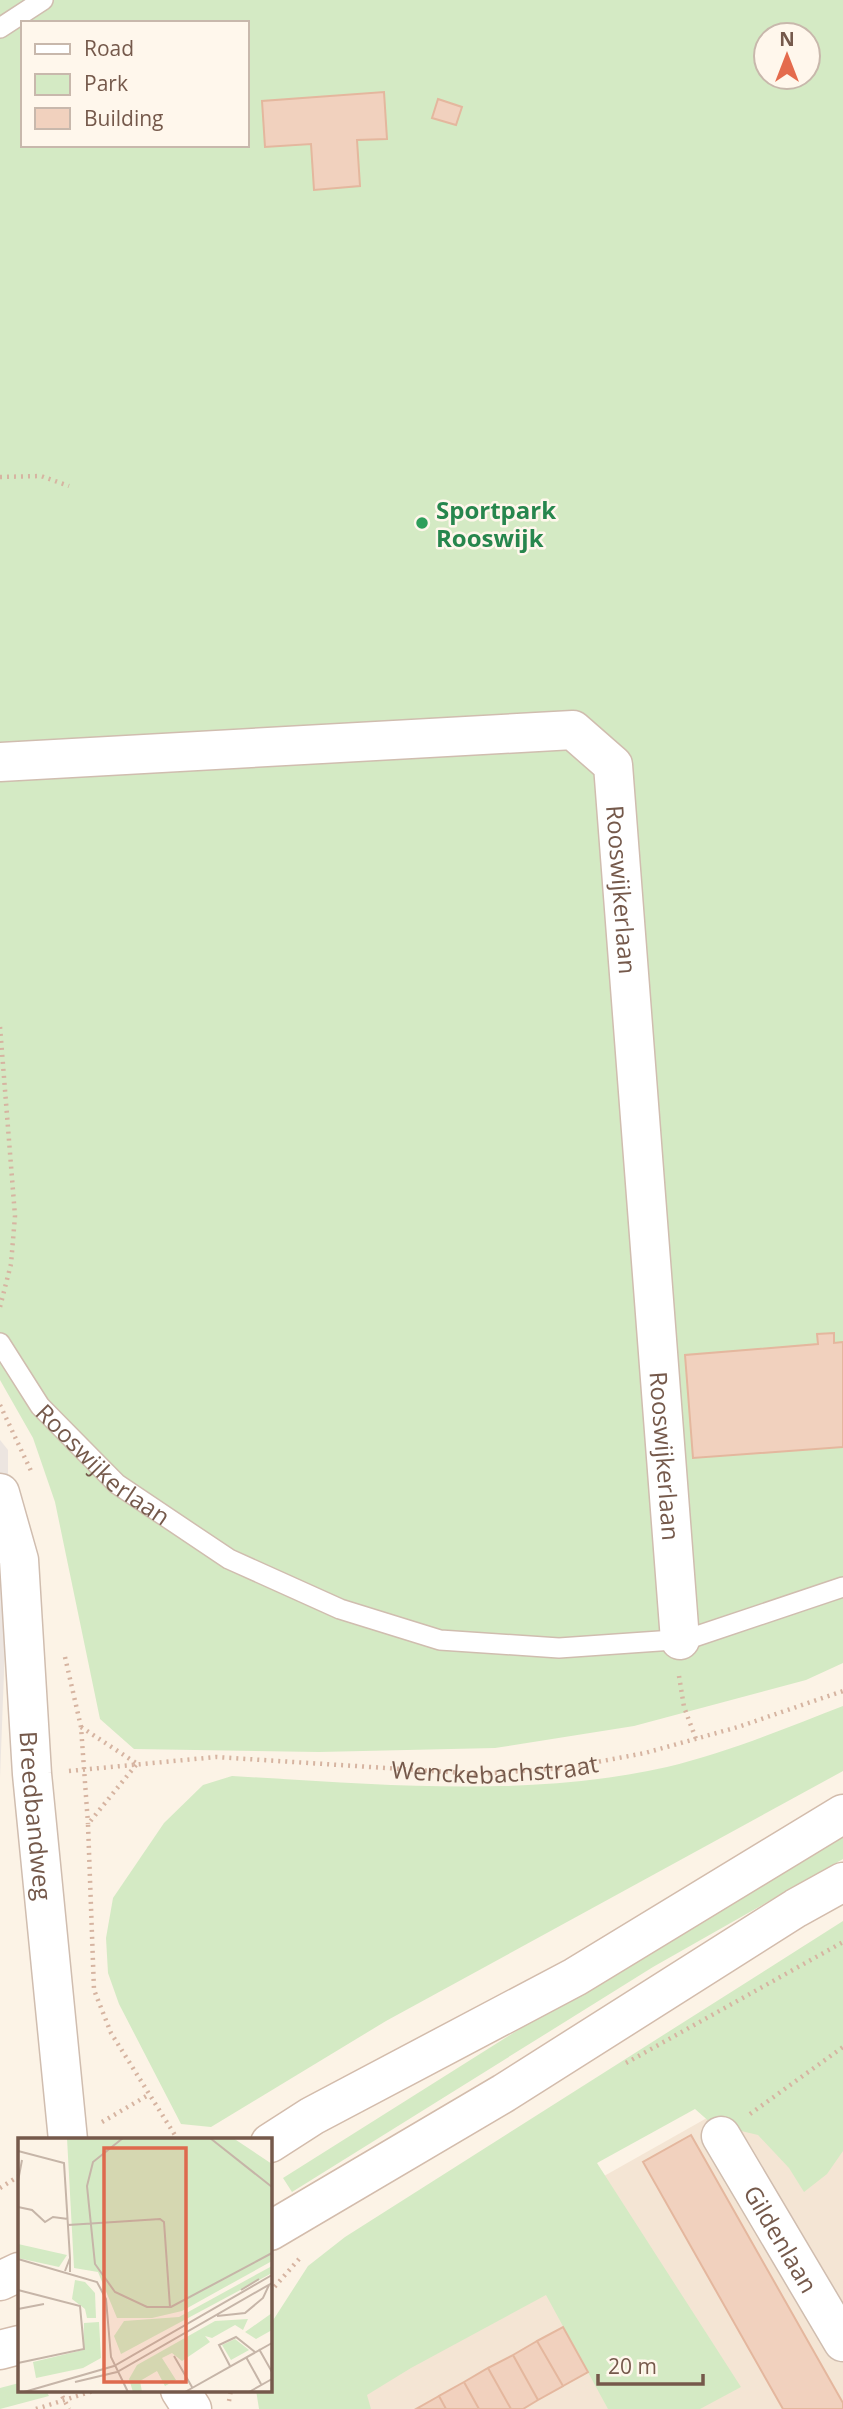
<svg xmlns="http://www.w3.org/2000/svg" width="843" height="2409" viewBox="0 0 843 2409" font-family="'Open Sans',sans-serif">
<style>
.residential{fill:#f4e5d4}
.industrial{fill:#ece5e0}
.green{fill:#d4eac4;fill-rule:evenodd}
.building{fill:#f1d1be;stroke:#e4b79e;stroke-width:2}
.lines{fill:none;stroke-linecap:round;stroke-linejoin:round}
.lane-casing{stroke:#d0bdaf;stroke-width:22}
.street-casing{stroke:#d0bdaf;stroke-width:41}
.secondary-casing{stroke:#d3bcac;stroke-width:41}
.path{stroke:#d6b4a1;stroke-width:4.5;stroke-dasharray:2 5;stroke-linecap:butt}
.lane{stroke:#fff;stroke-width:19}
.street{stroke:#fff;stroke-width:38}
.secondary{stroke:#fff;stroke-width:38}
.leisure-dot{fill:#2e9e5b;stroke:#fff7ec;stroke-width:2.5}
.labels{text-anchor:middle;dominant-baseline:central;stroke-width:5;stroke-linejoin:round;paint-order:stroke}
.leisure-label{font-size:24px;font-weight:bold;fill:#27864d;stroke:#fff7ec;text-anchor:start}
.street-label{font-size:24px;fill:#75594b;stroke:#fff7ec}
.inset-road{fill:none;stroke:#c6b5a8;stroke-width:2}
.view{fill:#de6a4d;fill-opacity:0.15;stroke:#de6a4d;stroke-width:3.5}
.inset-edge{fill:none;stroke:#75594b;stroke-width:3.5}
</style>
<rect width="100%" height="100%" fill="#fcf3e6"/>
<path class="residential" d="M843 2041V2409H319L296 2350Z"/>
<path class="industrial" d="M0 1440 8 1450V1566L0 1778Z"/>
<path class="green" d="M0 0H843V1663L806 1680 634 1726 495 1748 319 1752 134 1749 100 1719 55 1502 33 1438 0 1380ZM23 23H247V145H23ZM766 35H808V77H766Z
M843 1706V1771L386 2021 211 2127 181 2124 119 2004 108 1973 106 1938 113 1898 164 1823 203 1785 232 1776C376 1784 525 1799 667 1767 727 1753 786 1728 843 1706Z
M843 1831V1859L653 1967 292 2192 283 2178 526 2025 635 1950Z
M843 1921V2151L827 2174 804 2192 789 2168 758 2135 712 2124 695 2109 597 2163 741 2387 700 2409H608L546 2295 411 2368 367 2395 371 2409H259L256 2390H270V2325L308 2266 345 2237Z
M19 2383V2390H46L49 2396 0 2409V2388Z"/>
<path class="building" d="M384 92 387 139 357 140 360 186 314 190 311 144 265 147 262 101Z
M438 99 462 107 456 125 432 118Z
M834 1333V1343L843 1342V1447L693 1458 685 1355 818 1344 817 1334Z
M691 2135 843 2403V2409H783L643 2162Z
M563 2327 588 2372 563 2386 537 2341Z
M537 2341 563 2386 538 2400 513 2355Z
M513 2355 538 2400 523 2409H511L488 2368Z
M488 2368 511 2409H479L464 2382Z
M464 2382 479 2409H446L439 2396Z
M439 2396 446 2409H416Z"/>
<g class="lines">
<g class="lane-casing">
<g id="lane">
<path d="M0 28 43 0"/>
<path id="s2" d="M0 1343 40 1406 117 1484 229 1559 340 1609 440 1640 559 1648 688 1639 843 1587"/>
</g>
</g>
<g class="street-casing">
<g id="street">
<path id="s3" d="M0 762 573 730 613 765 680 1640"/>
<path id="s4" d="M0 1493 19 1560 32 1774 68 2140"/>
<path id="s5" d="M721 2136 843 2342"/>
</g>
</g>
<g class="secondary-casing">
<path id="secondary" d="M270 2143 312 2116 575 1977 843 1814
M270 2231 504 2093 796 1908 843 1882
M0 2281 19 2272
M0 2350 19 2345
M180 2390 192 2409"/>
</g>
<g class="path">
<path d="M0 477 41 476 69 486"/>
<path d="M0 1027 15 1216 11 1264 0 1307"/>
<path d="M0 1405 32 1473"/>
<path d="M65 1657 81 1727 88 1824"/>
<path d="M679 1676 684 1707 696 1739"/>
<path d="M81 1727 136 1763"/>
<path d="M136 1765 88 1824 94 1990 111 2033 178 2140"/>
<path id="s1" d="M69 1771 216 1757 479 1774 565 1768 645 1753 738 1727 843 1691"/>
<path d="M626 2063 843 1942"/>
<path d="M750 2114 843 2047"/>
<path d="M102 2122 150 2094"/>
<path d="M0 2188 19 2176"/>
<path d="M270 2292 299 2259"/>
<path d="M59 2390 69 2409"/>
<path d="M229 2401 231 2390"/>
<path d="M36 2409 96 2390"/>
</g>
<use href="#lane" class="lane"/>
<use href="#street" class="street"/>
<use href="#secondary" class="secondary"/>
</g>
<circle class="leisure-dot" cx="422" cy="523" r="7"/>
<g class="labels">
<g class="leisure-label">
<text x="436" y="509">Sportpark<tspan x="436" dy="28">Rooswijk</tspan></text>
</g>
<g class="street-label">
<text stroke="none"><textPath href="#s3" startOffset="752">Rooswijkerlaan</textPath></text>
<text stroke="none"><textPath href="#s3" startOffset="1320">Rooswijkerlaan</textPath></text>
<text stroke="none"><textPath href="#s2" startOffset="161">Rooswijkerlaan</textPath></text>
<text stroke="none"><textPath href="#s1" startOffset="427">Wenckebachstraat</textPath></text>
<text stroke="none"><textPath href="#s4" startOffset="326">Breedbandweg</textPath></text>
<text stroke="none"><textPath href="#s5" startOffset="119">Gildenlaan</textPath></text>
</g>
</g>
<g transform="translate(18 2138)">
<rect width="254" height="254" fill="#fcf3e6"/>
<path d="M49 0H215L254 26V123L164 173 134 180H99L80 134 56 130ZM0 106 49 117 41 129 0 120ZM254 128V135L103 216 96 198 106 183 161 179ZM57 142 67 144 77 155 78 180H69L67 171 54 161ZM254 175V192L238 201 227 194ZM230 181 225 192 217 187 194 200 187 198 192 204 164 223 154 215 144 220 158 242 147 248 139 233 122 243 124 254H115L111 241 119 227 197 183ZM81 184 83 220 65 230 18 240 15 224 65 212 66 185ZM217 201 231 212 213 222 204 207Z" fill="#d4eac4"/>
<path class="inset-road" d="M105 0 75 24 69 48 77 126 97 154 129 169H153L254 115M192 0 254 49M0 13 46 25 52 120M0 43 4 22M0 69 14 72 27 84 35 79 50 81M50 87 142 81 146 84 152 169M0 121 79 144 88 161 93 219 110 254M47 133 52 120V134M0 152 62 168 66 211 0 225M223 152 241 141M0 171 26 166M199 178 227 175 245 160 251 147M241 211 254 234M156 218 174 249M228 219 243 246M212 228 201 207 218 199 237 214M57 244 99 234 254 145M6 254 96 228 254 137M167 254 254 205M231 254 254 241"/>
<path class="view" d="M86 10H168V244H86Z"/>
<rect width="254" height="254" class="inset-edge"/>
</g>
<rect x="21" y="21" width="228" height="126" fill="#fff7ec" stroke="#c8b8ac" stroke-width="2"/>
<rect x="35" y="44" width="35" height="10" fill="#ffffff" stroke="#c8b8ac" stroke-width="2"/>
<text x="84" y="56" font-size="21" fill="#75594b">Road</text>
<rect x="35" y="74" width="35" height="21" fill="#d4eac4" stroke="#c8b8ac" stroke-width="2"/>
<text x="84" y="91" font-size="21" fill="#75594b">Park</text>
<rect x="35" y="108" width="35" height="21" fill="#f1d1be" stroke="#c8b8ac" stroke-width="2"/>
<text x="84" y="126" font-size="21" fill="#75594b">Building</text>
<g transform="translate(787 56)"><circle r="33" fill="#fff7ec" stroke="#c8b8ac" stroke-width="2"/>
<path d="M0-5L12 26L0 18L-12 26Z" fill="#e46b4d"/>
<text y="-10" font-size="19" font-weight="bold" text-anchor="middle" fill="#75594b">N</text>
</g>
<path d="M598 2374v10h105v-10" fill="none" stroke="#75594b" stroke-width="3.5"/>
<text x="608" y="2374" font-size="21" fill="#75594b" stroke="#fff7ec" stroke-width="5" paint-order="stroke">20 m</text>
</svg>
